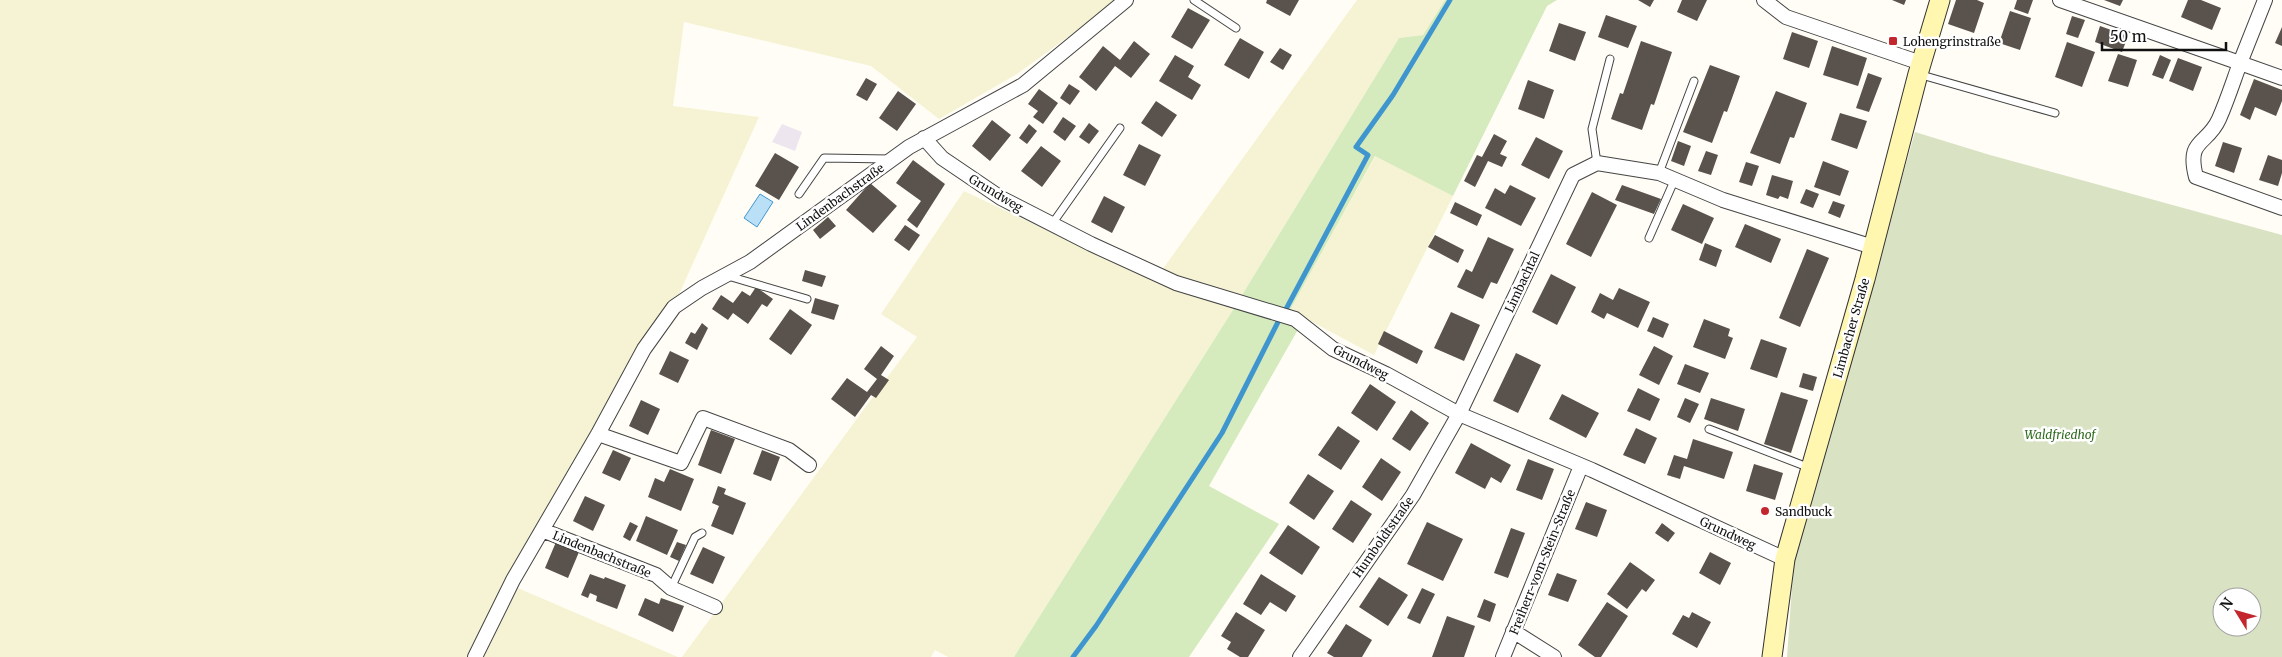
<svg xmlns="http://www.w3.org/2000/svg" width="2282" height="657" viewBox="0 0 2282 657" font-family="Merriweather,serif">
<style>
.industrial{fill:#eee6ef}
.farmland{fill:#f6f3d4}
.green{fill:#d5ebbd}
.cemetery{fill:#d9e3c4;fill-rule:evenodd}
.water{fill:#b9e0f7;stroke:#3f96cf}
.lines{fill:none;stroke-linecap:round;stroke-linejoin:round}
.stream{stroke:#3f96cf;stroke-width:5}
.building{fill:#5a524d}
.lane-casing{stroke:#444;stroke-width:9}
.street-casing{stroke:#444;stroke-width:16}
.secondary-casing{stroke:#333;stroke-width:21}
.lane{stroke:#fff;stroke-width:7}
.street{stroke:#fff;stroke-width:14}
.secondary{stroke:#fff6b0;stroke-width:19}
.poi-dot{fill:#c4262e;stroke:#fff;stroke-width:2}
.labels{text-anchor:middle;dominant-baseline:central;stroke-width:5;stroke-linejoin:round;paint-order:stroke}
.poi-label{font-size:12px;fill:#111;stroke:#fff;text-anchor:start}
.street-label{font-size:12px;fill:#111;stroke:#fff}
.park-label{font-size:12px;font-style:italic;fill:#2f6b1f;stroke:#fff}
</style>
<rect width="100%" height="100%" fill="#fffdf5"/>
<path class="industrial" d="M782 124 802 132 795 151 772 142Z"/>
<path class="farmland" d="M0 0H1119L1017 74 939 119 871 66 684 22 673 106 759 117 680 292 504 582 678 657H0Z
M1357 0H1445L1423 35 1399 38 1231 313 1014 657H948L935 650 931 657H682L917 337 881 314 964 191 1154 281Z
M1376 155 1453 196 1374 355 1290 310Z"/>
<path class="green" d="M1445 0H1557L1547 6 1453 196 1375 156 1290 310 1304 319 1209 486 1279 524 1189 657H1014L1231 313 1399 38 1423 35Z"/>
<path class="cemetery" d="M1915 132 1990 155 2282 235V657H1787L1794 559ZM2222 597H2252V627H2222Z"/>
<path class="water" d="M760 194 773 202 757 227 744 218Z"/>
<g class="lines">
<path class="stream" d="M1285 311 1368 155 1356 147 1393 95 1450 0
M1073 657 1096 626 1222 433 1279 320"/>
</g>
<path class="building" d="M1267 0H1299L1290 16 1266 3Z
M1638 0H1654L1650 7Z
M1682 0H1707L1697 21 1677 12Z
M1892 0H1906L1904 5Z
M1956 0H1977L1984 3 1974 33 1948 24Z
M2017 0H2033L2028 14 2014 9Z
M2104 0H2123L2120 6Z
M2188 0H2201L2221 8 2212 30 2181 17Z
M1188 8 1210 20 1192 49 1171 37Z
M2010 11 2031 18 2020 50 1999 43Z
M1606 15 1637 26 1628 48 1598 37Z
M2072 16 2085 20 2078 38 2066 34Z
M1559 23 1586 32 1575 61 1549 51Z
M2100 26 2128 36 2122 52 2095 42Z
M2282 27V46L2275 43Z
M1792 32 1818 41 1809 68 1783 59Z
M1240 38 1264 52 1249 79 1224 65Z
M1134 41 1150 54 1131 78 1115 66 1096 91 1079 77 1103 46 1120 60Z
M1641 41 1672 52 1654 105 1651 104 1642 130 1611 119 1620 93 1623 94Z
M2067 42 2095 52 2082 87 2055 77Z
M1832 46 1867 58 1858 86 1823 75Z
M1280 48 1292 55 1283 70 1270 62Z
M2118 54 2137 60 2128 87 2108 81Z
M1175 55 1194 66 1188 77 1201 85 1192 100 1159 81Z
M2160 55 2171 60 2163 79 2152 75Z
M2178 58 2202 67 2193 91 2169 81Z
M1710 65 1740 76 1727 112 1724 111 1712 143 1683 132Z
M1868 73 1882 78 1869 112 1856 108Z
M866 78 877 84 867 101 856 95Z
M2254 79 2282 90V101L2276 116 2255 107 2250 120 2240 115Z
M1528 80 1554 90 1544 119 1518 109Z
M1069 84 1080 91 1070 105 1060 98Z
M1039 89 1058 103 1043 124 1033 117 1038 111 1028 104Z
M898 91 916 104 897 131 879 118Z
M1776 91 1807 103 1794 138 1790 137 1780 164 1750 153Z
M1156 101 1177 115 1162 137 1141 123Z
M1840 113 1867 121 1857 149 1831 140Z
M1063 117 1076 126 1065 141 1053 132Z
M992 120 1011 135 990 161 972 146Z
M1089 123 1099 131 1089 144 1079 137Z
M1029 124 1037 131 1027 144 1019 138Z
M1494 134 1507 141 1500 154 1507 157 1502 167 1488 161 1475 187 1464 181 1477 155 1482 157Z
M1536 137 1563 151 1549 179 1521 165Z
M1678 141 1691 146 1684 166 1671 161Z
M2223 142 2242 148 2234 173 2215 166Z
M1139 144 1161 155 1145 186 1123 175Z
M1041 146 1061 161 1042 187 1021 171Z
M1706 151 1718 155 1711 175 1698 171Z
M775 153 799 167 779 200 755 186Z
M2268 155 2282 160V173L2278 186 2259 180Z
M913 160 945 184 917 228 907 220 921 201 896 183Z
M1823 161 1849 171 1840 196 1814 187Z
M1746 162 1759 166 1752 186 1739 182Z
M1772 175 1793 181 1788 199 1780 196 1778 199 1766 195Z
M870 183 897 206 873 233 846 210Z
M1510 185 1536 198 1521 226 1485 208 1495 188 1505 194Z
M1622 185 1661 199 1654 214 1615 200Z
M1806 189 1819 194 1813 208 1800 203Z
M1592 192 1617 205 1591 257 1566 244Z
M1104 196 1125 207 1112 233 1091 222Z
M1833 201 1845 205 1840 218 1828 213Z
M1455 202 1482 215 1477 226 1450 213Z
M1683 204 1714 218 1702 244 1671 230Z
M828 217 836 226 820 239 813 230Z
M1745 224 1781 239 1771 263 1735 247Z
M905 225 920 235 909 251 894 240Z
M1435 235 1464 250 1458 263 1428 247Z
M1488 237 1514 249 1497 284 1491 282 1483 299 1457 287 1466 269 1472 272Z
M1705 243 1722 250 1716 267 1699 260Z
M1807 249 1829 258 1800 327 1779 318Z
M805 270 826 276 822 287 802 281Z
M1551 274 1576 287 1557 325 1532 312Z
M756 287 773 299 767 307 762 304 748 324 733 313 728 320 712 309 721 295 733 303 742 291 750 296Z
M1619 288 1650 302 1638 328 1607 313 1604 319 1591 312 1600 293 1613 300Z
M815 298 839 305 834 320 811 313Z
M790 309 812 325 791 355 769 339Z
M1451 312 1480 325 1464 361 1434 348Z
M1653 317 1669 324 1663 338 1647 331Z
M1704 319 1730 329 1728 336 1733 338 1725 359 1693 347Z
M702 323 708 328 697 350 685 343 691 332 695 334Z
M1384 331 1423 351 1417 364 1378 344Z
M1761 339 1787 348 1777 378 1750 369Z
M881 346 894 356 881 375 889 380 876 398 871 395 855 417 831 399 847 378 867 392 877 379 864 369Z
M1654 346 1673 356 1659 385 1639 375Z
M670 351 689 360 678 383 659 374Z
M1516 353 1541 365 1518 413 1493 401Z
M1685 364 1709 373 1700 393 1677 384Z
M1803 373 1817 377 1813 391 1799 387Z
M1370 384 1396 402 1377 431 1351 413Z
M1638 388 1660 399 1650 421 1627 411Z
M1781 392 1808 400 1791 453 1764 444Z
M1562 394 1599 413 1586 438 1549 419Z
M1685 398 1699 404 1690 423 1677 417Z
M1711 398 1745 409 1738 431 1704 419Z
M641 400 660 409 648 435 629 426Z
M1411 410 1429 423 1410 451 1392 439Z
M1338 426 1360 441 1341 470 1318 455Z
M1636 428 1657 438 1645 464 1623 455Z
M711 430 735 439 721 474 698 465Z
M1693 439 1733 452 1724 479 1684 466 1680 479 1667 475 1674 455 1687 459Z
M1471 443 1511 465 1501 483 1491 477 1485 489 1455 473Z
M613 450 631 458 620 481 602 473Z
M762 450 780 457 771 481 753 474Z
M1381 458 1401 472 1382 501 1362 487Z
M1528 459 1554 469 1542 500 1516 490Z
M1754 464 1783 473 1775 500 1746 491Z
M670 469 694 479 681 511 648 497 655 478 664 482Z
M1308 474 1334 491 1314 520 1289 503Z
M718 486 726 489 724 494 746 503 733 535 711 526 719 506 712 503Z
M585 496 605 505 593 531 573 521Z
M1351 500 1372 514 1353 543 1332 529Z
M1586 502 1607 510 1597 537 1575 529Z
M646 516 678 530 667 555 636 541Z
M630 522 638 526 630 541 623 537Z
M1427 522 1463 539 1443 581 1407 564Z
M1662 523 1675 533 1668 542 1655 533Z
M1288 525 1320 547 1302 575 1269 553Z
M1511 528 1525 533 1508 578 1494 573Z
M556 542 579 552 568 578 545 568Z
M677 542 686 545 679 561 670 557Z
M703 547 725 557 713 584 690 574Z
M1710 552 1731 563 1720 585 1699 573Z
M1630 562 1655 580 1646 592 1642 589 1627 609 1607 594Z
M1557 573 1577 580 1568 602 1548 595Z
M590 574 604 579 605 577 626 585 617 609 596 601 597 596 590 593 588 598 581 595Z
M1261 574 1296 596 1286 612 1270 602 1261 615 1243 604Z
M1379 577 1408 595 1388 626 1359 607Z
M1422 588 1435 594 1420 624 1407 618Z
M645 598 659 604 661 598 684 606 673 632 638 615Z
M1484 599 1496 604 1490 622 1477 617Z
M1607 602 1628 616 1601 657H1595L1578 645Z
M1236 612 1265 630 1248 657H1240L1227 649 1231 642 1221 636Z
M1692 612 1711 622 1697 648 1672 634 1683 615 1689 618Z
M1447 616 1475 626 1464 657H1432Z
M1346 624 1372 640 1362 657H1334L1327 653Z"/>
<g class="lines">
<g class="lane-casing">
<path id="lane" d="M1194 0 1236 28
M1918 74 2055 113
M1597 163 1592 129 1610 59
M1659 173 1694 81
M799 194 824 158 890 159
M1052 224 1120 128
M1649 238 1674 181
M728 276 807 299
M1709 429 1810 468
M671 588 695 537 702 533"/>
</g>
<g class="street-casing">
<path id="street" d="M1764 0 1786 17 1921 63
M2060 0 2240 63 2265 0
M2282 78 2240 63C2233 82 2227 101 2219 119 2207 146 2186 138 2196 177L2282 208
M924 138 942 158 1001 198 1091 244 1176 283 1295 319 1333 349 1386 374 1459 414 1592 470 1785 559
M598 434 681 463 703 418 789 450 809 465
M542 530 656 575 671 588 715 607
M1513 631 1554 657
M475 657 513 580 598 434 644 349 674 307 702 288 750 262 909 147 1023 85 1126 0
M1300 657 1413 495 1459 414 1573 175 1597 163 1659 173 1723 200 1873 247
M1503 657 1581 466"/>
</g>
<g class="secondary-casing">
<path id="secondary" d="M1772 657 1785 559 1865 279 1918 74 1940 0"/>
</g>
<use href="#lane" class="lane"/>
<use href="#street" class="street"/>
<use href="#secondary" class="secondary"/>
</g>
<g class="poi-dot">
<rect x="1888" y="36" width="10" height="10" rx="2.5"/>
<circle cx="1765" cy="511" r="5"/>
</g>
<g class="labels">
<g class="poi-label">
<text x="1903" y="41">Lohengrinstraße</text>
<text x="1775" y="511">Sandbuck</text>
</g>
<g class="street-label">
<text transform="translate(996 193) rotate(31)">Grundweg</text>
<text transform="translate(840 197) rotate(-36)">Lindenbachstraße</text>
<text transform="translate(1522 282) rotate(-65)">Limbachtal</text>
<text transform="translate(1851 328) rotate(-74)">Limbacher Straße</text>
<text transform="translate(1361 362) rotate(27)">Grundweg</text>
<text transform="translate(1728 533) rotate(25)">Grundweg</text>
<text transform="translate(1383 537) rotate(-55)">Humboldtstraße</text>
<text transform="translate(602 554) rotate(22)">Lindenbachstraße</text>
<text transform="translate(1542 562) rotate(-68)">Freiherr-vom-Stein-Straße</text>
</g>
<g class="park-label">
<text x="2060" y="434">Waldfriedhof</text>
</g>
</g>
<g transform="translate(2237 612) rotate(307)"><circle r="24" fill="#ffffff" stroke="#a0a0a0"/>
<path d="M0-4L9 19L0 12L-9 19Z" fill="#c4262e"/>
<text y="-8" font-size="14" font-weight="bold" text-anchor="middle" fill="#111111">N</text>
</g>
<path d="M2102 42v8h124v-8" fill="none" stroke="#111111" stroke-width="2.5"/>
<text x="2110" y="42" font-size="15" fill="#111111" stroke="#ffffff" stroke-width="4" paint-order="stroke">50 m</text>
</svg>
